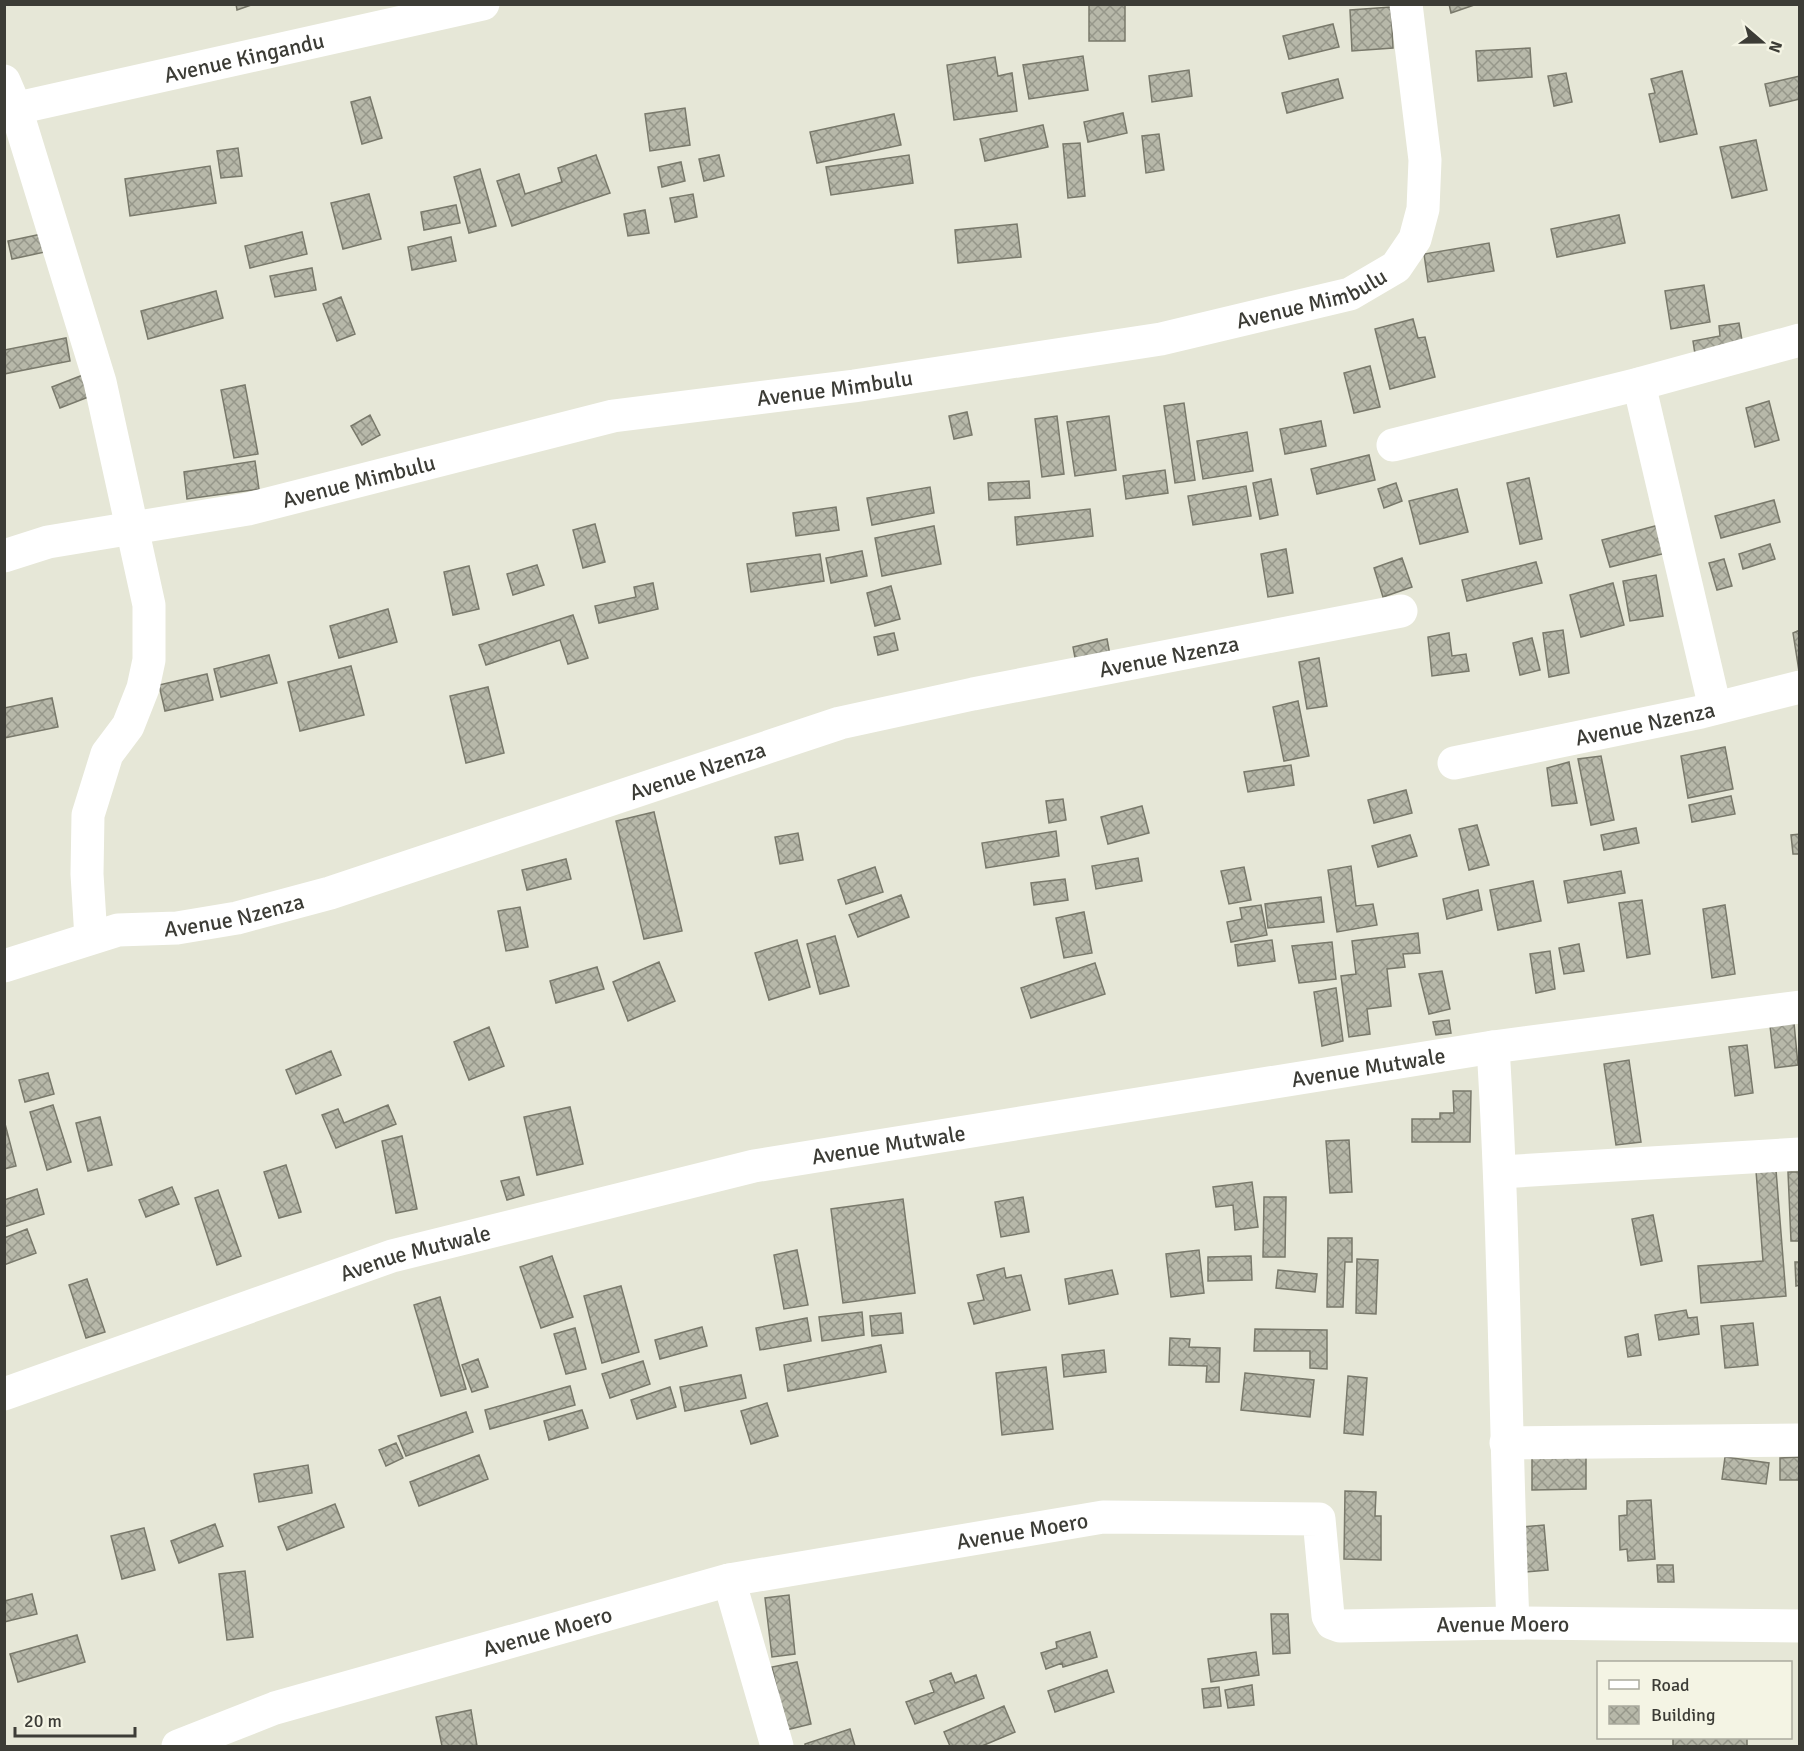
<svg xmlns="http://www.w3.org/2000/svg" width="1804" height="1751" viewBox="0 0 1804 1751" font-family="Signika,sans-serif">
<style>
.building{fill:url(#building-cross-hatch);stroke:#79796b;stroke-width:1.5}
.lines{fill:none;stroke-linecap:round;stroke-linejoin:round}
.minor{stroke:#fff;stroke-width:33}
.labels{text-anchor:middle;dominant-baseline:central;stroke-width:4.5;stroke-linejoin:round;paint-order:stroke}
.street-label{font-size:22px;fill:#3c3c36;stroke:#f4f4e4}
</style>
<defs>
<pattern id="building-cross-hatch" width="8" height="8" patternUnits="userSpaceOnUse" patternTransform="scale(1.5)"><rect width="8" height="8" fill="#b7b8a9"/><path d="M0 0l8 8M0 8l8-8" fill="none" stroke="#96978a"/></pattern>
</defs>
<rect width="100%" height="100%" fill="#e6e7d7"/>
<path class="building" d="M236 4H254L237 10Z
M1089 4H1125V41H1089Z
M1449 4H1477L1451 13Z
M1391 7 1393 48 1352 51 1350 10Z
M1333 24 1339 47 1289 59 1283 36Z
M1530 48 1532 77 1478 81 1476 51Z
M1083 56 1088 90 1029 99 1023 65Z
M995 57 998 76 1012 73 1017 111 954 120 947 65Z
M1189 70 1192 96 1152 102 1149 76Z
M1682 71 1697 134 1660 142 1649 94 1655 93 1651 79Z
M1566 73 1572 102 1554 106 1548 76Z
M1800 76V99L1770 106 1765 84Z
M1338 79 1343 98 1287 113 1282 93Z
M370 97 382 138 362 144 351 102Z
M685 108 690 145 650 151 645 114Z
M1123 113 1127 133 1088 142 1084 122Z
M894 114 901 145 817 163 810 132Z
M1043 125 1048 147 985 161 980 139Z
M1159 134 1164 170 1146 173 1142 136Z
M1756 140 1767 190 1732 198 1720 147Z
M1080 143 1085 196 1068 198 1063 144Z
M238 148 242 176 221 178 217 151Z
M596 155 610 193 512 226 497 181 519 174 525 194 562 182 558 168Z
M719 155 724 176 704 181 699 159Z
M909 155 913 183 831 195 826 167Z
M681 162 685 181 662 187 658 167Z
M210 166 216 203 130 216 125 179Z
M480 169 496 226 469 233 454 177Z
M369 194 381 239 343 249 331 203Z
M693 194 697 217 675 222 670 198Z
M456 205 460 223 424 230 421 212Z
M645 210 649 233 628 236 624 214Z
M1619 215 1625 243 1557 257 1551 229Z
M1017 224 1021 257 958 263 955 230Z
M302 232 307 254 250 268 245 246Z
M42 234 45 252 12 259 8 241Z
M451 237 456 261 412 270 408 247Z
M1489 243 1494 271 1428 282 1424 254Z
M312 268 316 290 275 297 270 276Z
M1704 285 1710 322 1671 329 1665 291Z
M216 291 223 318 148 339 141 311Z
M341 297 355 334 337 341 323 304Z
M1413 319 1418 338 1425 337 1435 377 1390 389 1375 329Z
M1739 323 1743 346 1695 354 1693 341 1720 336 1719 326Z
M66 338 70 361 4 374V350Z
M1370 366 1380 407 1354 413 1344 373Z
M88 373 96 394 60 408 52 387Z
M245 385 258 454 234 458 221 390Z
M1769 401 1779 440 1755 447 1746 408Z
M1184 403 1195 480 1175 483 1164 406Z
M967 412 972 435 954 439 949 416Z
M370 415 380 435 362 445 351 426Z
M1057 416 1064 474 1042 477 1035 419Z
M1109 416 1116 470 1075 476 1067 422Z
M1321 421 1326 446 1285 454 1280 429Z
M1247 432 1253 471 1203 479 1197 441Z
M1369 455 1375 480 1317 494 1311 469Z
M255 461 259 489 187 499 184 472Z
M1165 470 1168 493 1126 499 1123 476Z
M1529 478 1542 539 1520 544 1507 483Z
M1271 479 1278 515 1260 519 1253 483Z
M1029 481 1030 498 989 500 988 483Z
M1396 483 1402 501 1384 508 1378 489Z
M1246 486 1251 516 1193 525 1188 496Z
M930 487 934 513 872 525 867 498Z
M1457 489 1468 532 1420 544 1409 501Z
M1774 500 1780 522 1721 538 1715 516Z
M836 507 839 530 796 536 793 513Z
M1090 509 1093 536 1017 545 1015 517Z
M595 524 605 562 583 568 573 530Z
M1659 525 1666 553 1610 567 1602 540Z
M934 526 941 564 882 576 875 538Z
M1770 544 1775 559 1743 569 1739 554Z
M1286 549 1293 593 1268 597 1261 554Z
M862 551 867 576 831 583 826 558Z
M820 554 824 581 751 592 747 564Z
M1402 558 1412 587 1383 597 1374 568Z
M1724 559 1732 586 1717 590 1709 563Z
M1536 562 1542 583 1467 601 1462 580Z
M537 565 544 585 513 595 507 574Z
M469 566 479 609 453 615 444 572Z
M1656 575 1663 616 1630 621 1623 581Z
M653 583 658 609 599 623 595 606 636 597 634 587Z
M1613 583 1624 625 1581 637 1570 595Z
M891 586 900 619 875 626 867 593Z
M388 609 397 642 339 658 330 626Z
M573 615 588 658 568 664 560 640 486 665 479 645Z
M1563 630 1569 673 1549 677 1543 633Z
M1800 630V671H1799L1793 633Z
M894 633 898 650 878 655 874 637Z
M1449 633 1452 656 1466 654 1469 671 1432 676 1428 637Z
M1532 638 1540 670 1520 675 1513 643Z
M1107 639 1110 655 1076 663 1073 647Z
M269 655 277 683 221 697 214 669Z
M1319 658 1327 706 1307 709 1299 662Z
M351 666 364 715 300 731 288 682Z
M207 674 213 700 165 711 159 685Z
M488 687 504 753 466 763 450 696Z
M52 698 58 727 4 738V708Z
M1298 701 1309 756 1284 761 1273 707Z
M1725 747 1733 789 1688 798 1681 756Z
M1601 756 1614 820 1591 825 1578 759Z
M1569 762 1577 803 1552 806 1547 768Z
M1291 765 1294 785 1248 792 1244 772Z
M1406 790 1412 813 1374 823 1368 800Z
M1731 796 1735 814 1692 822 1689 805Z
M1063 799 1066 820 1049 823 1046 801Z
M1142 806 1149 833 1108 844 1101 817Z
M654 812 682 931 644 939 616 821Z
M1477 825 1489 865 1469 870 1459 829Z
M1636 828 1639 843 1604 850 1601 835Z
M1056 831 1059 856 986 868 982 843Z
M798 833 803 860 780 864 775 837Z
M1800 834V854H1793L1791 835Z
M1410 835 1417 856 1378 867 1372 846Z
M1138 858 1142 881 1096 889 1092 866Z
M566 859 571 879 527 890 522 870Z
M1351 866 1356 906 1373 904 1377 925 1337 932 1328 870Z
M875 867 883 892 846 904 838 880Z
M1244 867 1251 900 1229 904 1221 871Z
M1621 871 1625 893 1568 903 1564 881Z
M1065 879 1068 900 1034 905 1031 883Z
M1533 881 1541 921 1498 930 1490 890Z
M1478 890 1482 910 1447 919 1443 899Z
M901 895 909 917 858 937 849 915Z
M1321 897 1324 922 1268 928 1265 904Z
M1642 900 1650 954 1627 958 1619 903Z
M1261 905 1267 935 1231 942 1227 922 1242 919 1240 908Z
M1725 905 1735 974 1712 978 1703 909Z
M520 907 528 947 506 951 498 911Z
M1084 912 1092 953 1064 958 1056 918Z
M1418 933 1420 953 1403 954 1405 967 1387 969 1391 1006 1367 1009 1370 1034 1349 1037 1341 976 1356 974 1352 941Z
M835 936 849 986 820 994 807 944Z
M797 940 810 987 769 1000 755 953Z
M1272 940 1275 961 1238 966 1235 945Z
M1332 942 1336 979 1299 983 1292 946Z
M1579 944 1584 971 1564 974 1559 948Z
M1550 951 1555 989 1536 993 1530 954Z
M659 962 675 1001 628 1021 613 982Z
M1095 963 1105 994 1031 1018 1021 988Z
M597 967 604 989 556 1003 550 981Z
M1442 971 1450 1009 1429 1014 1419 974Z
M1336 988 1343 1041 1322 1046 1314 992Z
M1449 1020 1451 1033 1436 1035 1433 1022Z
M1794 1023 1798 1065 1775 1068 1770 1026Z
M489 1027 504 1066 469 1080 454 1042Z
M1747 1045 1753 1093 1735 1096 1729 1047Z
M331 1051 341 1075 296 1094 286 1070Z
M1629 1060 1641 1142 1616 1145 1604 1064Z
M48 1073 54 1094 25 1102 19 1080Z
M1453 1091H1471L1470 1142H1412V1119H1440V1113H1454Z
M53 1105 71 1162 47 1170 30 1112Z
M388 1105 396 1124 336 1148 322 1115 338 1109 344 1123Z
M570 1107 583 1164 537 1175 524 1117Z
M100 1117 112 1165 88 1171 76 1123Z
M4 1120 16 1166 4 1169Z
M402 1136 417 1209 396 1213 382 1141Z
M1349 1140 1352 1192 1330 1193 1326 1141Z
M286 1165 301 1212 279 1218 264 1172Z
M1776 1170 1786 1296 1701 1303 1698 1266 1763 1261 1756 1171Z
M1788 1172H1800V1241H1791Z
M519 1177 524 1195 507 1200 501 1181Z
M1252 1182 1258 1227 1235 1230 1233 1205 1216 1207 1213 1187Z
M172 1187 179 1204 146 1217 139 1200Z
M37 1189 44 1214 4 1227V1200Z
M218 1190 241 1256 217 1265 195 1198Z
M1023 1197 1029 1232 1001 1237 995 1202Z
M1264 1197H1286L1285 1257H1263Z
M903 1199 915 1293 843 1303 831 1209Z
M1653 1215 1662 1261 1641 1265 1632 1219Z
M27 1229 36 1253 4 1265V1238Z
M1328 1238H1352V1262H1345L1343 1307H1327Z
M797 1250 808 1305 784 1309 774 1255Z
M1199 1250 1204 1293 1171 1297 1166 1254Z
M552 1256 573 1317 541 1328 520 1267Z
M1251 1256 1252 1280 1208 1281V1257Z
M1357 1259 1378 1260 1376 1314 1356 1313Z
M1795 1262H1800V1285L1796 1286Z
M1004 1268 1006 1278 1021 1275 1030 1310 974 1324 968 1303 984 1300 977 1275Z
M1112 1270 1118 1294 1069 1304 1065 1279Z
M1278 1270 1317 1274 1315 1292 1276 1288Z
M87 1279 105 1332 86 1338 69 1285Z
M621 1286 639 1352 602 1363 584 1296Z
M440 1297 466 1389 441 1396 414 1305Z
M1686 1310 1688 1318 1697 1317 1699 1334 1659 1340 1655 1315Z
M862 1312 864 1335 822 1341 819 1317Z
M901 1313 903 1333 872 1336 870 1316Z
M807 1318 811 1341 760 1350 756 1328Z
M1753 1323 1758 1365 1725 1368 1721 1326Z
M702 1327 707 1346 660 1359 655 1340Z
M575 1328 586 1369 566 1374 554 1334Z
M1255 1329 1327 1330V1369L1310 1368V1351H1254Z
M1638 1334 1641 1355 1628 1357 1625 1337Z
M1170 1338 1190 1339 1189 1347 1220 1348 1219 1382H1206L1207 1366 1169 1365Z
M881 1345 886 1372 788 1391 784 1365Z
M1104 1350 1106 1372 1064 1377 1062 1355Z
M478 1359 488 1387 472 1392 462 1365Z
M643 1361 650 1384 610 1398 602 1374Z
M1046 1367 1053 1429 1002 1435 996 1373Z
M1245 1373 1314 1380 1310 1417 1241 1410Z
M741 1375 746 1398 685 1411 680 1387Z
M1348 1376 1367 1378 1363 1435 1344 1433Z
M570 1386 575 1405 490 1429 485 1410Z
M670 1387 676 1407 637 1419 631 1400Z
M767 1403 778 1436 751 1444 741 1411Z
M582 1410 588 1428 549 1440 544 1421Z
M466 1412 473 1432 406 1456 398 1436Z
M396 1443 403 1458 386 1466 379 1450Z
M1586 1453V1489L1532 1490V1455Z
M479 1455 488 1479 419 1506 410 1482Z
M1725 1457 1769 1463 1766 1484 1722 1479Z
M1800 1457V1480H1780V1458Z
M308 1465 312 1493 259 1502 254 1474Z
M1345 1491 1376 1492 1375 1516H1381V1560L1344 1559Z
M1651 1500 1655 1559 1628 1561 1627 1549 1620 1550 1619 1516 1627 1515V1501Z
M335 1504 344 1527 287 1550 278 1527Z
M215 1524 223 1546 179 1563 171 1541Z
M1544 1525 1548 1570 1526 1572 1522 1527Z
M144 1528 155 1570 122 1579 111 1536Z
M1657 1565H1673L1674 1582H1658Z
M245 1571 253 1637 227 1640 219 1574Z
M32 1594 37 1614 4 1622V1601Z
M789 1595 795 1654 772 1657 765 1598Z
M1271 1614H1288L1290 1653 1273 1654Z
M1090 1632 1097 1657 1063 1667 1062 1663 1046 1669 1041 1653 1057 1648 1056 1642Z
M77 1635 85 1662 18 1682 10 1654Z
M1256 1652 1259 1675 1211 1682 1208 1659Z
M797 1662 811 1724 786 1730 772 1667Z
M1107 1670 1114 1692 1055 1712 1048 1691Z
M951 1673 955 1683 976 1675 984 1698 915 1724 906 1702 934 1692 930 1681Z
M1252 1685 1254 1705 1228 1708 1225 1690Z
M1219 1687 1221 1706 1204 1708 1202 1689Z
M1004 1706 1015 1732 982 1746H950L944 1732Z
M471 1710 477 1746H442L436 1717Z
M850 1729 855 1746H805V1744Z
M1673 1738H1747V1746H1673Z"/>
<g class="lines">
<g class="minor">
<path d="M4 81 16 109 100 382 149 605V660L143 688 128 726 107 754 88 815 87 874 91 938"/>
<path id="s1" d="M4 111 483 4"/>
<path d="M1639 384 1715 708"/>
<path d="M1393 445 1639 384 1800 340"/>
<path id="s2" d="M4 556 48 542 248 509 613 416 854 386 1161 339 1350 294 1396 267 1415 239 1423 209 1425 160 1406 4"/>
<path id="s3" d="M1454 763 1701 712 1800 687"/>
<path id="s4" d="M4 966 118 930 177 928 237 918 330 893 840 723 973 694 1401 611"/>
<path d="M1493 1047C1505 1239 1505 1431 1513 1623"/>
<path d="M1500 1172 1800 1154"/>
<path id="s5" d="M4 1394 392 1256 754 1166 1493 1047 1800 1007"/>
<path d="M1506 1443 1800 1440"/>
<path d="M729 1580 777 1746"/>
<path id="s6" d="M178 1746 275 1708 729 1580 1103 1517 1319 1519 1328 1616 1332 1623 1340 1626 1513 1623 1800 1626"/>
</g>
</g>
<g class="labels">
<g class="street-label">
<text stroke="none"><textPath href="#s1" startOffset="246">Avenue Kingandu</textPath></text>
<text stroke="none"><textPath href="#s2" startOffset="1335">Avenue Mimbulu</textPath></text>
<text stroke="none"><textPath href="#s2" startOffset="849">Avenue Mimbulu</textPath></text>
<text stroke="none"><textPath href="#s2" startOffset="363">Avenue Mimbulu</textPath></text>
<text stroke="none"><textPath href="#s4" startOffset="1209">Avenue Nzenza</textPath></text>
<text stroke="none"><textPath href="#s3" startOffset="195">Avenue Nzenza</textPath></text>
<text stroke="none"><textPath href="#s4" startOffset="723">Avenue Nzenza</textPath></text>
<text stroke="none"><textPath href="#s4" startOffset="237">Avenue Nzenza</textPath></text>
<text stroke="none"><textPath href="#s5" startOffset="1407">Avenue Mutwale</textPath></text>
<text stroke="none"><textPath href="#s5" startOffset="921">Avenue Mutwale</textPath></text>
<text stroke="none"><textPath href="#s5" startOffset="435">Avenue Mutwale</textPath></text>
<text stroke="none"><textPath href="#s6" startOffset="873">Avenue Moero</textPath></text>
<text stroke="none"><textPath href="#s6" startOffset="1448">Avenue Moero</textPath></text>
<text stroke="none"><textPath href="#s6" startOffset="387">Avenue Moero</textPath></text>
</g>
</g>
<rect width="1804" height="1751" fill="none" stroke="#3c3c36" stroke-width="12"/>
<rect x="1597" y="1661" width="195" height="78" fill="#f4f4e4" stroke="#aaaa9e" stroke-width="1.5"/>
<rect x="1609" y="1680" width="30" height="9" fill="#ffffff" stroke="#aaaa9e" stroke-width="1.5"/>
<text x="1651" y="1691" font-size="18" fill="#3c3c36">Road</text>
<rect x="1609" y="1706" width="30" height="18" fill="url(#building-cross-hatch)" stroke="#aaaa9e" stroke-width="1.5"/>
<text x="1651" y="1721" font-size="18" fill="#3c3c36">Building</text>
<g transform="translate(1762 42) rotate(110)" stroke="#f4f4e4" stroke-width="4.5" paint-order="stroke">
<path d="M0-4.5L10 22L0 15L-10 22Z" fill="#3c3c36"/>
<text y="-9" font-size="16" font-weight="bold" text-anchor="middle" fill="#3c3c36">N</text>
</g>
<path d="M15 1727v9h120v-9" fill="none" stroke="#3c3c36" stroke-width="3"/>
<text x="24" y="1727" font-size="18" fill="#3c3c36" stroke="#f4f4e4" stroke-width="4.5" paint-order="stroke">20 m</text>
</svg>
